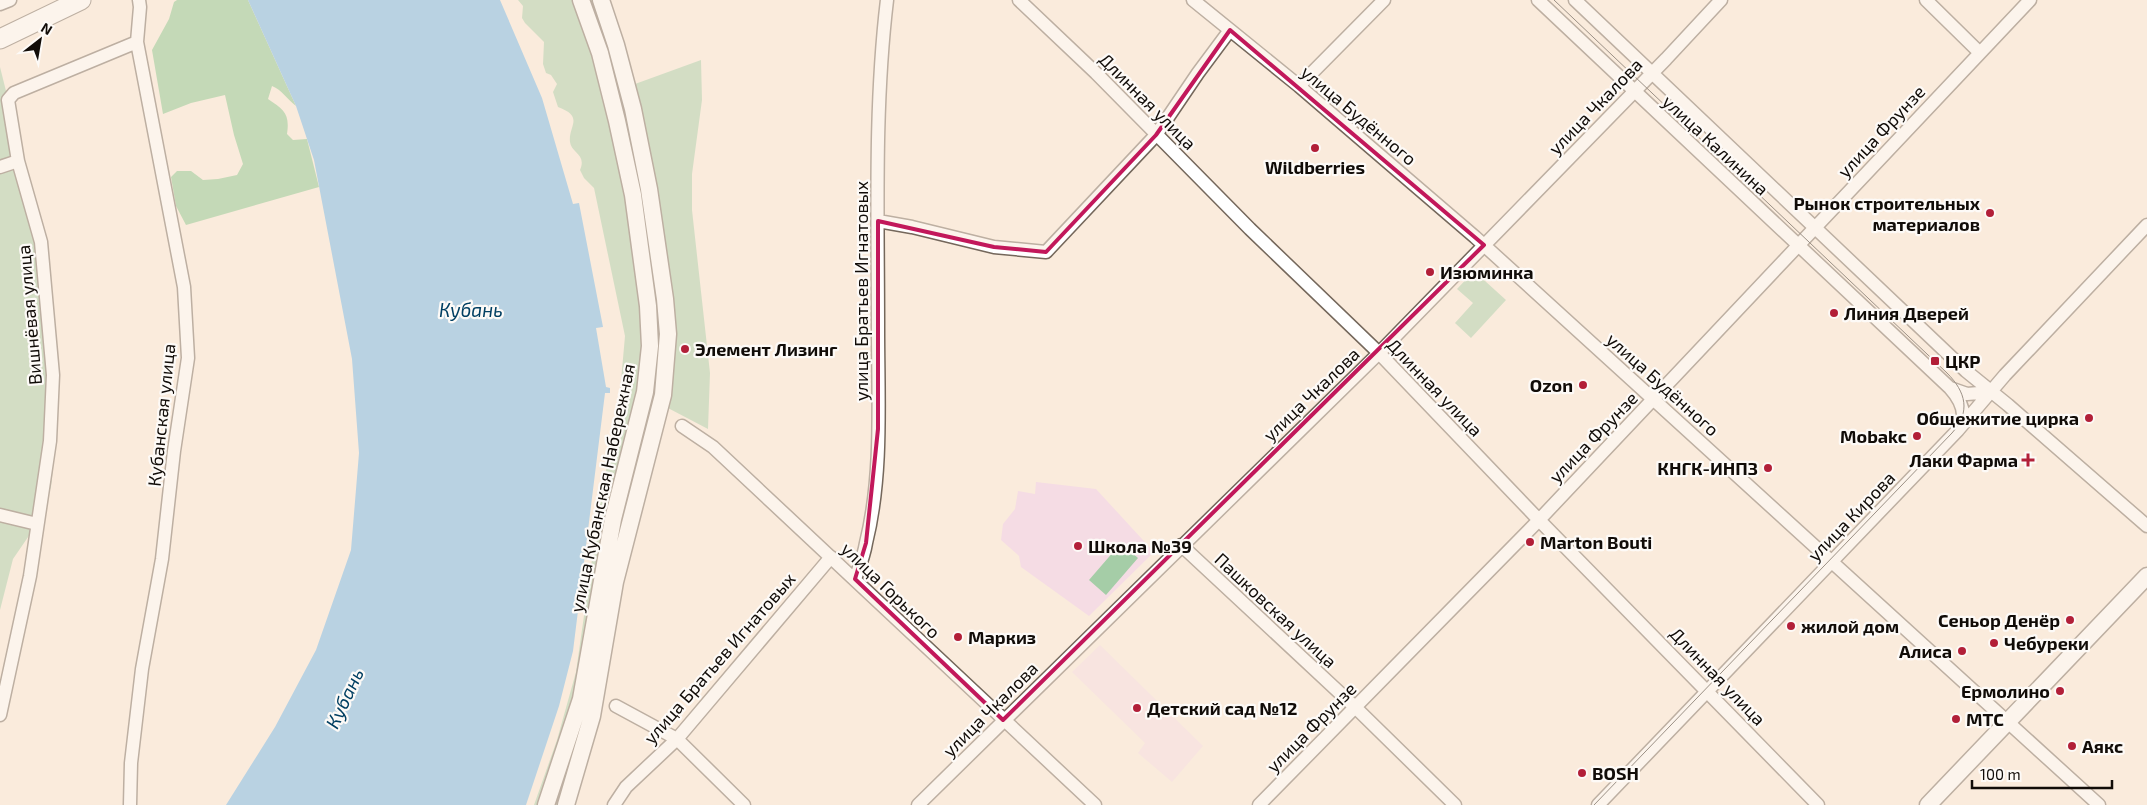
<svg xmlns="http://www.w3.org/2000/svg" width="2147" height="805" viewBox="0 0 2147 805" font-family="'Exo 2',sans-serif">
<style>
.education{fill:#f5dce4}
.green{fill:#a5cda7}
.forest{fill:#83c489}
.water{fill:#6ab4e9}
.lines{fill:none;stroke-linecap:round;stroke-linejoin:round}
.minor-casing{stroke:#74675b;stroke-width:15}
.major-casing{stroke:#74675b;stroke-width:19}
.highway-casing{stroke:#74675b;stroke-width:21}
.minor{stroke:#fff;stroke-width:12}
.major{stroke:#fff;stroke-width:16}
.highway{stroke:#fff;stroke-width:19}
.tram{stroke:#29231d;stroke-width:1}
.marked{fill:none;stroke:#c2185b;stroke-width:4;stroke-linejoin:round}
.poi-dot{fill:#b21f38;stroke:#fdfaf7;stroke-width:2}
.labels{text-anchor:middle;dominant-baseline:central;stroke-width:4.5;stroke-linejoin:round;paint-order:stroke}
.street-label{font-size:18px;fill:#110c08;stroke:#fdfaf7}
.poi-label{font-size:18px;font-weight:bold;fill:#110c08;stroke:#fdfaf7;text-anchor:start}
.water-label{font-size:19px;font-style:italic;fill:#013f62;stroke:#fdfaf7}
</style>
<rect width="100%" height="100%" fill="#faebdc"/>
<path class="education" d="M1036 482 1096 489 1154 552 1089 616 1021 567 1019 556 1001 540 1003 524 1015 509 1018 491 1035 494Z
M1100 645 1203 746 1172 782 1138 753 1145 743 1072 672Z"/>
<path class="green" d="M518 0H576L600 77 627 198 644 317 643 369 577 693 540 805H534L557 740 576 672 599 510 620 392 625 336 594 188 584 178 580 170C587 154 571 153 570 142 568 126 585 117 558 107L553 92 557 84 551 75 546 73 543 64 544 42 525 23 522 18 523 6Z
M587 0H595L614 59 642 178 662 325 658 387 595 678 562 805H551L655 336Z
M701 60 702 100 692 174V210L710 373 708 429 666 407 676 338 652 159 635 84Z
M0 67 25 167 56 378 57 429 51 487 37 524 13 559 0 610Z
M1474 271 1506 300 1471 338 1455 323 1473 303 1457 289Z
M1121 543 1138 558 1106 595 1089 580Z"/>
<path class="forest" d="M177 0H248L296 106C287 99 282 90 272 86L268 99C284 110 290 113 287 134L293 140 307 139 319 187 186 225 176 206 171 177 177 171H191L203 180 218 179 237 175 243 164 234 135 225 95 191 103 163 114 152 50 169 19 174 2Z"/>
<path class="water" d="M248 0H500L542 98 573 204 579 203 603 327 596 328 606 387 610 388V393H605L573 651 559 706 526 805H226L275 727 316 650 351 550 359 453 352 359 314 160 296 106Z"/>
<g class="lines">
<g class="minor-casing">
<path id="minor" d="M1019 0 1096 73 1250 229 1379 353 1539 520 1818 805
M1193 0 1299 86 1475 237 2099 805
M1538 0 1950 388 1967 394 1991 392
M1575 0 1966 371 2008 405 2147 526
M1926 0 1979 52
M0 4 10 0
M1299 86 1384 0
M0 167 18 161
M878 221 912 227 994 247 1046 252 1156 135 1198 73 1230 30
M1950 388C1959 398 1967 412 1961 426
M682 426 713 447 1095 805
M0 515 37 524
M1181 545 1356 708 1455 805
M855 579C859 568 864 556 866 543 883 475 878 398 878 329 878 219 874 108 887 0
M616 706 677 739 744 805
M0 715 30 576 50 441 53 375 41 242 18 161 8 100 14 93 137 42
M130 805 131 763 142 669 162 559 174 451 188 358 184 287 137 42 140 7 139 0
M614 805 626 787 677 739 831 557
M918 805 1379 353 1666 59 1721 0
M1259 805 1539 520 2030 0
M1598 805 1958 430 2005 375 2147 225"/>
</g>
<g class="major-casing">
<path id="major" d="M546 805 581 699 613 519 645 392 650 346 648 306 633 195 617 121 600 53 581 0
M566 805 592 716 615 582 663 395 668 334 665 299 649 189 633 109 616 45 601 0
M1928 805 2147 576"/>
</g>
<g class="highway-casing">
<path id="highway" d="M0 39 81 0"/>
</g>
<use href="#minor" class="minor"/>
<use href="#major" class="major"/>
<use href="#highway" class="highway"/>
<path class="tram" d="M1554 0 1947 373C1966 392 1971 412 1952 433L1594 805"/>
</g>
<path d="M0 0H2147V805H0ZM1230 30 1484 245 1003 720 855 579 866 543 878 429V221L994 247 1046 252 1156 135Z" fill="#faebdc" fill-opacity=".55" fill-rule="evenodd"/>
<path class="marked" d="M1230 30 1484 245 1003 720 855 579 866 543 878 429V221L994 247 1046 252 1156 135Z"/>
<g class="poi-dot">
<circle cx="1315" cy="148" r="5"/>
<circle cx="1990" cy="213" r="5"/>
<circle cx="1430" cy="272" r="5"/>
<circle cx="1834" cy="313" r="5"/>
<circle cx="685" cy="349" r="5"/>
<rect x="1930" y="356" width="10" height="10" rx="2.5"/>
<circle cx="1583" cy="385" r="5"/>
<circle cx="2089" cy="418" r="5"/>
<circle cx="1917" cy="436" r="5"/>
<path d="M2025.5 452.5h5v5h5v5h-5v5h-5v-5h-5v-5h5z"/>
<circle cx="1768" cy="468" r="5"/>
<circle cx="1530" cy="542" r="5"/>
<circle cx="1078" cy="546" r="5"/>
<circle cx="2070" cy="620" r="5"/>
<circle cx="1791" cy="626" r="5"/>
<circle cx="958" cy="637" r="5"/>
<circle cx="1994" cy="643" r="5"/>
<circle cx="1962" cy="651" r="5"/>
<circle cx="2060" cy="691" r="5"/>
<circle cx="1137" cy="708" r="5"/>
<circle cx="1956" cy="719" r="5"/>
<circle cx="2072" cy="746" r="5"/>
<circle cx="1582" cy="773" r="5"/>
</g>
<g class="labels">
<g class="street-label">
<text transform="translate(1148 101) rotate(45)">Длинная улица</text>
<text transform="translate(1595 106) rotate(-46)">улица Чкалова</text>
<text transform="translate(1359 115) rotate(40)">улица Будённого</text>
<text transform="translate(1881 131) rotate(-47)">улица Фрунзе</text>
<text transform="translate(1716 145) rotate(43)">улица Калинина</text>
<text transform="translate(861 291) rotate(-90)">улица Братьев Игнатовых</text>
<text transform="translate(29 315) rotate(-95)">Вишнёвая улица</text>
<text transform="translate(1663 384) rotate(42)">улица Будённого</text>
<text transform="translate(1435 387) rotate(46)">Длинная улица</text>
<text transform="translate(1311 394) rotate(-44)">улица Чкалова</text>
<text transform="translate(161 415) rotate(-84)">Кубанская улица</text>
<text transform="translate(1593 437) rotate(-46)">улица Фрунзе</text>
<text transform="translate(602 488) rotate(-78)">улица Кубанская Набережная</text>
<text transform="translate(1851 516) rotate(-46)">улица Кирова</text>
<text transform="translate(891 590) rotate(44)">улица Горького</text>
<text transform="translate(1276 610) rotate(43)">Пашковская улица</text>
<text transform="translate(719 658) rotate(-49)">улица Братьев Игнатовых</text>
<text transform="translate(1718 676) rotate(46)">Длинная улица</text>
<text transform="translate(990 709) rotate(-45)">улица Чкалова</text>
<text transform="translate(1311 727) rotate(-45)">улица Фрунзе</text>
</g>
<g class="poi-label">
<text x="1315" y="167" text-anchor="middle">Wildberries</text>
<text x="1980" y="203" text-anchor="end">Рынок строительных<tspan x="1980" dy="21">материалов</tspan></text>
<text x="1440" y="272">Изюминка</text>
<text x="1844" y="313">Линия Дверей</text>
<text x="695" y="349">Элемент Лизинг</text>
<text x="1945" y="361">ЦКР</text>
<text x="1573" y="385" text-anchor="end">Ozon</text>
<text x="2079" y="418" text-anchor="end">Общежитие цирка</text>
<text x="1907" y="436" text-anchor="end">Mobakc</text>
<text x="2018" y="460" text-anchor="end">Лаки Фарма</text>
<text x="1758" y="468" text-anchor="end">КНГК-ИНПЗ</text>
<text x="1540" y="542">Marton Bouti</text>
<text x="1088" y="546">Школа №39</text>
<text x="2060" y="620" text-anchor="end">Сеньор Денёр</text>
<text x="1801" y="626">жилой дом</text>
<text x="968" y="637">Маркиз</text>
<text x="2004" y="643">Чебуреки</text>
<text x="1952" y="651" text-anchor="end">Алиса</text>
<text x="2050" y="691" text-anchor="end">Ермолино</text>
<text x="1147" y="708">Детский сад №12</text>
<text x="1966" y="719">МТС</text>
<text x="2082" y="746">Аякс</text>
<text x="1592" y="773">BOSH</text>
</g>
<g class="water-label">
<text x="471" y="309">Кубань</text>
<text transform="translate(344 698) rotate(-65)">Кубань</text>
</g>
</g>
<g transform="translate(40 40) rotate(31)" stroke="#fdfaf7" stroke-width="4" paint-order="stroke">
<path d="M0-4L9 19L0 12L-9 19Z" fill="#110c08"/>
<text y="-8" font-size="14" font-weight="bold" text-anchor="middle" fill="#110c08">N</text>
</g>
<path d="M1972 780v8h140v-8" fill="none" stroke="#110c08" stroke-width="2.5"/>
<text x="1980" y="780" font-size="15" fill="#110c08" stroke="#fdfaf7" stroke-width="4" paint-order="stroke">100 m</text>
</svg>
